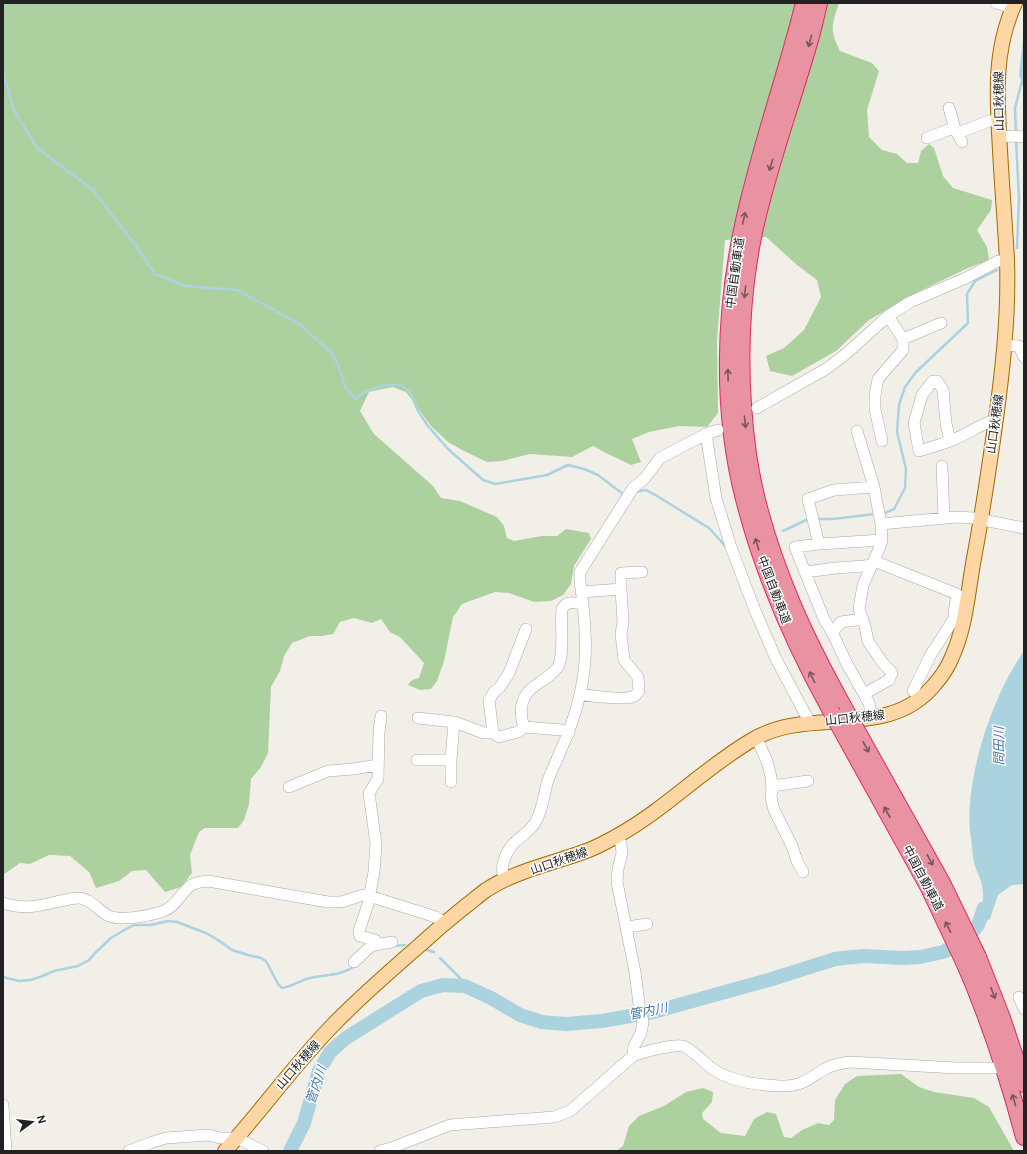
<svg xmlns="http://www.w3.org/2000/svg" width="1027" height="1154" viewBox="0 0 1027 1154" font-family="'DM Sans','Noto Sans JP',sans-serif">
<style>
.forest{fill:#add19e}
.water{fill:#aad3df}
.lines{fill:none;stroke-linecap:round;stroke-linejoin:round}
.stream{stroke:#aad3df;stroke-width:2.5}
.river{stroke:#aad3df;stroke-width:14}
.minor-casing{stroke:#a9a9a9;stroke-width:12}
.major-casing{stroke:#a06b00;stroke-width:16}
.highway-casing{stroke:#dc2a67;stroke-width:18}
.minor{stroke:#fff;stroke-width:11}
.major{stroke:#fcd6a4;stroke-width:14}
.highway{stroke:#e892a2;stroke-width:16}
.highway-bridge-casing{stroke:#dc2a67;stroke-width:18;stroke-linecap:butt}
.highway-bridge{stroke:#e892a2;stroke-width:16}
.oneway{stroke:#7b545c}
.labels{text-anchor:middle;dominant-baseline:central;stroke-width:3;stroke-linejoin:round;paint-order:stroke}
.street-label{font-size:12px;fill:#222;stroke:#fff}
.water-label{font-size:13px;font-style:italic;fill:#4a7aab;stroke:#fff}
</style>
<rect width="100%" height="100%" fill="#f2efe9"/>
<path class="forest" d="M3 3H839C832 25 829 29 840 51L872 63 879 71 867 110 869 137 882 150 897 154 907 163H918L921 151 929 144 934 148 943 176 953 188 992 200 991 210 977 230 987 247 989 260 968 268 918 292 869 320 836 351 792 376 770 371 766 356 784 348 804 330 821 297 817 280 797 265 766 237 725 240 717 340 718 413 707 427 679 426 649 432 632 439 641 462 631 465 608 454 593 446 572 457 530 454 502 461 487 462 462 450 448 442 431 426 406 392 393 387 369 392 360 411 374 434 433 486 441 498 460 501 497 517 504 526 507 538 514 541 542 536H557L566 529 589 533 591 539 574 566 571 584 563 595 551 601 534 602 509 593 495 592 462 604 453 617 444 661 437 681 431 689 420 690 408 685 412 680 419 678 424 663 400 637 390 632 381 619 372 623 354 618 340 622 333 634 322 636H310L292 643 284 656 280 671 271 687 268 753 261 767 251 779 249 804 244 820 238 828H205L199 832 190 855 192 873 181 887 165 892 146 870 132 871 119 881 96 888 89 872 70 856 49 855 30 864 20 863 3 875Z
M901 1074 919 1087 934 1092 974 1098 989 1107 1014 1151H616L623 1146 629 1126 639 1116 664 1106 686 1092 703 1088 713 1092 712 1102 702 1113 703 1119 721 1133 745 1136 754 1119 767 1112 776 1114 784 1137 791 1138 802 1130 818 1123 829 1125 834 1120 835 1100 845 1084 857 1076Z"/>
<path class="water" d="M1024 29V88L1019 75Z
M1024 651V884L1012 885 998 895 990 919 978 925C981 913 985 899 982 886 981 878 976 871 974 863 972 853 972 842 970 832 965 778 992 696 1024 651Z"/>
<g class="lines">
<path class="stream" d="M3 72 14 110 37 148 93 190 142 254 155 274 186 286 237 290 298 323 332 353 339 367 345 387 356 399 364 392 385 385H401L410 392 418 411 428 426 448 449 483 480 495 484 530 478 547 475 568 465 584 469 598 475 623 494 625 493
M1016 134 1015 108 1022 81 1024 79
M1016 139 1019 199 1017 248
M634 492 646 490 657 496 709 528 726 547
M885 513 894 509 905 488 906 469 897 432 899 405 905 387 916 372 968 323 967 294 975 281 997 270
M817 519H833L875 514
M783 531 806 520H810
M393 946 405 945
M427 950 434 952
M440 958 460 978 465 986
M3 977 19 981 30 980 40 977 54 971 78 966 89 960 95 953 111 938 126 929 134 925H151L168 921 177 922 206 933 218 940 232 950 248 955 261 958 266 961 278 984 282 988C291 987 298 982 306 979 323 974 339 977 355 966"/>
<path class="river" d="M290 1151 304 1123 319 1071 330 1052 346 1038 421 991 443 985 465 986 491 998 520 1015 542 1022 566 1024 602 1021 653 1012 772 979 835 959 863 956 902 958 920 957 943 952 965 941 978 925 984 908"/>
<g class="minor-casing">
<path id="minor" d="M996 3 1013 8
M949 108 955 129 962 142
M958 133 989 121 998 120
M999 137 1013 136 1024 137
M927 138 948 130 955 129
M888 316 903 339 941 323
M1005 345 1019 346 1024 357
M757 408 826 369 847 353 888 316 910 302 966 278 998 261H1007
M857 431 874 487 881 524 957 517 973 518 1024 528
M706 434 716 498 731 547 754 608 776 659 810 723
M882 441 875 409V395L878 379 903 350V339
M950 441 946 423 943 390 937 381H933L922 395 914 423 919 451C931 447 944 444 955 439 969 433 981 424 995 420
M942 466 944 518
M874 487 834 490 808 499 819 544 882 540
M874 561 957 594 954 613 955 617
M872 565 864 566 836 568 805 572 824 619 833 634 846 662 869 703 871 712 874 718
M805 572 795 547 819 544
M621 589V573L642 572
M832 633 841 622 863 619
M913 691 930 656 955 617H963
M580 694C590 696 623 700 632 697 636 696 637 693 639 691L638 677 624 660 621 634 623 622 621 589 581 592
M864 694 889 680 892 673 882 662 868 641 865 626 859 609 863 585 879 549 882 540 881 524
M418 718 454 722 484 733H493L499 737 518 732 524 727 562 730 569 733
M524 727C520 715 519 703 528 692 533 686 543 681 550 675 552 673 556 670 558 667 565 653 560 625 562 609 567 600 574 603 583 604
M493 733 489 700 494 692 500 687 509 673 526 629
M756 737 767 761 771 777 772 790 771 797 774 810 792 846 797 861 803 872
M417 760H451
M451 782V760L454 722
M772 786 808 781
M289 787 328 771 353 769 378 765
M618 836 621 844 622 853 618 869 617 882 635 972 639 1004 643 1022 641 1033 634 1046 633 1056
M505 880C499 868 505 854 513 844 520 837 529 832 535 823 542 812 544 796 547 783 551 772 556 762 560 752 577 715 588 673 585 632 585 620 583 608 582 596 581 587 579 580 580 572L633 488 645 478 660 458 706 434 718 430
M3 903C23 910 40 906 60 901 66 900 72 898 78 898 90 897 99 912 109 916 122 921 148 916 161 912 175 908 180 894 190 886 195 882 202 882 208 881L328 902H341L363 895 369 896 436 917 444 923
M627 927 647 924
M375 945V940L360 936 359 931 368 904 374 872 376 844 369 793 378 779 379 732 381 716
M354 962 370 947 375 945 392 942
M1019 997 1024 1009
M3 1105 6 1151
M129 1151 150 1143 166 1138 209 1135 220 1138H237L263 1151
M380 1151 391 1148 450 1125 554 1117 570 1111 633 1056C643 1052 673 1044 683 1046 691 1048 706 1065 714 1070 733 1082 757 1085 779 1086 805 1087 809 1077 829 1067 836 1064 842 1063 850 1062L956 1068H995"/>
</g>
<g class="major-casing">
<path id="major" d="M225 1151C262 1110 294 1065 333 1025 360 997 390 971 420 945 433 933 447 921 462 909 470 903 478 896 486 890 517 870 555 863 589 850 599 846 608 841 617 836 666 809 704 768 752 740 810 705 888 742 935 684 942 676 948 667 952 657 966 626 968 591 974 558 982 516 988 475 994 433 1002 376 1009 318 1007 260 1005 224 1002 187 1000 150 997 99 993 51 1015 3"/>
</g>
<g class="highway-casing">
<path id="highway" d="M804 3C786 76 760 147 744 221 724 310 721 411 744 499 763 574 794 644 831 711
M819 3C816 16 813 30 809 43 791 106 768 167 754 232 739 305 738 380 748 454 755 503 773 558 792 603 808 641 827 677 847 713
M978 957 1002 1018 1024 1084
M964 962C989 1019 1008 1077 1024 1137"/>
</g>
<use href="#minor" class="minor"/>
<use href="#major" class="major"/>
<use href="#highway" class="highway"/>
<g class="highway-bridge-casing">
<path id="highway-bridge" d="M831 711 929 888 964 962
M847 713 942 883 978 957"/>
</g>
<use href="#highway-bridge" class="highway-bridge"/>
</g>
<defs><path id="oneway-shaft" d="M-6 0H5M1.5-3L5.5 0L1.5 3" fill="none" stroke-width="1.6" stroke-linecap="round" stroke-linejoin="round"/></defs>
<g class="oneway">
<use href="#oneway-shaft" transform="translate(810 41) rotate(105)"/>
<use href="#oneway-shaft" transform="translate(771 165) rotate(107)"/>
<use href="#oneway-shaft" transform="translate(744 218) rotate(-77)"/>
<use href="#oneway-shaft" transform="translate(745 292) rotate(96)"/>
<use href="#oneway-shaft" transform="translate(728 375) rotate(-91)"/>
<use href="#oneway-shaft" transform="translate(745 422) rotate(84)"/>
<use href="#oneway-shaft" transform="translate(757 544) rotate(-107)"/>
<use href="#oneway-shaft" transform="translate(812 677) rotate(-116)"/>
<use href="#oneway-shaft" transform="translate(866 747) rotate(61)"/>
<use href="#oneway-shaft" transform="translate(887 812) rotate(-119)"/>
<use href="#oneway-shaft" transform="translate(930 860) rotate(62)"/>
<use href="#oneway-shaft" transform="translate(948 927) rotate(-116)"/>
<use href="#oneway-shaft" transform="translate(993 993) rotate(69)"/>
<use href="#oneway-shaft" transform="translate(1014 1100) rotate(-106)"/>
</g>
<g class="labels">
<g class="street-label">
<text transform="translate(999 101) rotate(-91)">山口秋穂線</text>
<text transform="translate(735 273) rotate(-82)">中国自動車道</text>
<text transform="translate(995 424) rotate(-82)">山口秋穂線</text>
<text transform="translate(774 590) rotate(69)">中国自動車道</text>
<text transform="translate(855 718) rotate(-6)">山口秋穂線</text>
<text transform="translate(559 861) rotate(-19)">山口秋穂線</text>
<text transform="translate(923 878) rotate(62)">中国自動車道</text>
<text transform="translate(298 1065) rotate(-49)">山口秋穂線</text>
</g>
<g class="water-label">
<text transform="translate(999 746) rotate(-91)">問田川</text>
<text transform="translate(648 1011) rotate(-11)">管内川</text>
<text transform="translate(316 1085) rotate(-71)">管内川</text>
</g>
</g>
<rect width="1027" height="1154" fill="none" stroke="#222222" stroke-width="8"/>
<g transform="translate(32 1122) rotate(75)" stroke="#ffffff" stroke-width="3" paint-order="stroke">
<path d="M0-3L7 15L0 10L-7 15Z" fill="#222222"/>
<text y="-6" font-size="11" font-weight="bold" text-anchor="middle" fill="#222222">N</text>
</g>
</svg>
